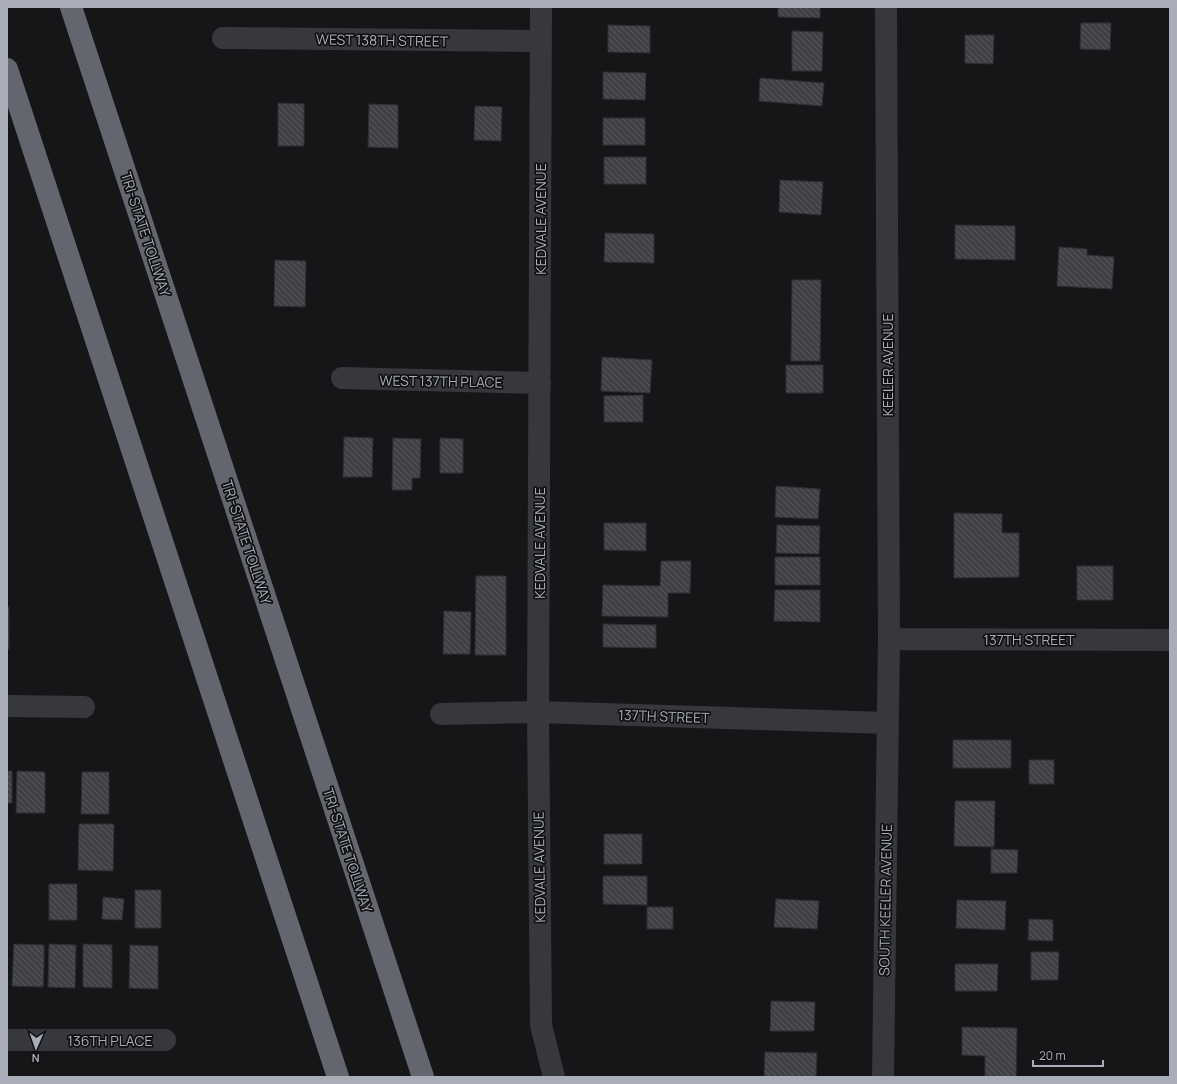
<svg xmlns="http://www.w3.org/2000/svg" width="1177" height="1084" viewBox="0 0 1177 1084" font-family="Manrope,sans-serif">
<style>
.building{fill:url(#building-back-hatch);stroke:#303034}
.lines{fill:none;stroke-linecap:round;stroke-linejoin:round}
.street{stroke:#37383d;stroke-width:22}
.highway{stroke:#63666e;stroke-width:22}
.labels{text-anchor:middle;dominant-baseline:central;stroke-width:3.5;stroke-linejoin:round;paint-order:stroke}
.street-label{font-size:14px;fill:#a8adb8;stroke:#111113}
</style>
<defs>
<pattern id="building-back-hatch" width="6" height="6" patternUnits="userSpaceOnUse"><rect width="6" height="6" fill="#404145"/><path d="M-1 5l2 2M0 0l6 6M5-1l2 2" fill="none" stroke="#595a5e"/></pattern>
</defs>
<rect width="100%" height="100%" fill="#161618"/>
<path class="building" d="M778 7H820V18L778 17Z
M1081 23H1111L1110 50 1080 49Z
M608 25 650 26V53L608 52Z
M792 31 823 32 822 71H792Z
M965 35H994L993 64 965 63Z
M603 72 646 73 645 100 603 99Z
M760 78 824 83 822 106 759 101Z
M278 103 304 104V146H278Z
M369 104 398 105V148L368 147Z
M475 106 502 107 501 141 474 140Z
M603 118H645V145H603Z
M604 157H646V184H604Z
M780 180 823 182 821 215 779 212Z
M955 225 1015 226V260L955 259Z
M605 233 654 234V263L604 262Z
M1059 247 1087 249V255L1114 257 1112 289 1057 286Z
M275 260 306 261 305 307 274 306Z
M792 280H821L820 361H791Z
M602 357 652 360 650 393 601 391Z
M786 365H823V393H786Z
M643 395V422H604V396Z
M344 437 373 438 372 477H343Z
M393 438 421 439 420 478H412V490H392Z
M440 438 463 439V473H440Z
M776 486 820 489 818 519 775 517Z
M954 513 1002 514V533H1019V577L954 578Z
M604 523H646V551L604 550Z
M777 525 820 526 819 554 776 553Z
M775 557H820V585H775Z
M661 561H691L690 593H668V617L602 616 603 585 660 586Z
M1077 566H1113V600H1077Z
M476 576H506V655H475Z
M775 590H820V622L774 621Z
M7 607H9V649H7Z
M444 611 471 612 470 654H443Z
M603 624 656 625V648L603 647Z
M953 740H1011V768H953Z
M1029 760H1054V784H1029Z
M7 771H12V803H7Z
M17 771 45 772V813H16Z
M82 772H109V814H81Z
M955 801H995L994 847 954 846Z
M79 824H114L113 871 78 870Z
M604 834H642V864H604Z
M991 849 1018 850 1017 873H991Z
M603 876H647V905L603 904Z
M49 884H77V920H49Z
M135 890H161V928H135Z
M103 897 124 899 122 920 102 919Z
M776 899 819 901 817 929 774 927Z
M957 900 1006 901 1005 930 956 928Z
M647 907H673V929H647Z
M1029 919 1053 920V941L1028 940Z
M14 944 44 945V965L43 987 12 986Z
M49 944 76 945 75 988 48 987Z
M83 944 112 945V988L83 987Z
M130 945 158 946V989L129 988Z
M1031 952H1059L1058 980H1031Z
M955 964H998L997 991H955Z
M771 1001 815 1002 814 1031H770Z
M962 1027 1017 1028 1016 1077H985V1056L962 1055Z
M765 1052 817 1053 816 1077H764Z"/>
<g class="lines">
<path class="street" d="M541 7 538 712 541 1025 554 1077
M223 38 541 41
M342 378 540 383
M889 639 1170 640
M7 706 84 707
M441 714 538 712 887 723
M7 1040H165
M883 1077 889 639 886 7"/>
<path class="highway" d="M71 7 423 1077
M7 69 338 1077"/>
</g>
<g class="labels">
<g class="street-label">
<text transform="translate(382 40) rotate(1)">WEST 138TH STREET</text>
<text transform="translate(540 219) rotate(-90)">KEDVALE AVENUE</text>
<text transform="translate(146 234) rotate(72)">TRI-STATE TOLLWAY</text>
<text transform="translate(887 365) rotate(-90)">KEELER AVENUE</text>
<text transform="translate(441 381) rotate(1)">WEST 137TH PLACE</text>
<text transform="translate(247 542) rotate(72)">TRI-STATE TOLLWAY</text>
<text transform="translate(539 543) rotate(-90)">KEDVALE AVENUE</text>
<text x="1029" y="639">137TH STREET</text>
<text transform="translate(664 716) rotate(2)">137TH STREET</text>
<text transform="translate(348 850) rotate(72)">TRI-STATE TOLLWAY</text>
<text transform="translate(539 867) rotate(-91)">KEDVALE AVENUE</text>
<text transform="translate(885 900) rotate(-89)">SOUTH KEELER AVENUE</text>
<text x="110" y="1040">136TH PLACE</text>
</g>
</g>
<rect width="1177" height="1084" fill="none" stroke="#a8adb8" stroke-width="16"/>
<g transform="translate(36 1048) rotate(182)" stroke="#111113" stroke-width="3" paint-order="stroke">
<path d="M0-3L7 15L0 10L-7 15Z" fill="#a8adb8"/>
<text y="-6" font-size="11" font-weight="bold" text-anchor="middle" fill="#a8adb8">N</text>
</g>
<path d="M1033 1060v6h70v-6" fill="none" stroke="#a8adb8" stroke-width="2"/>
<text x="1039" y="1060" font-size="12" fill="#a8adb8" stroke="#111113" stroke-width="3" paint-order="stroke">20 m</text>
</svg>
